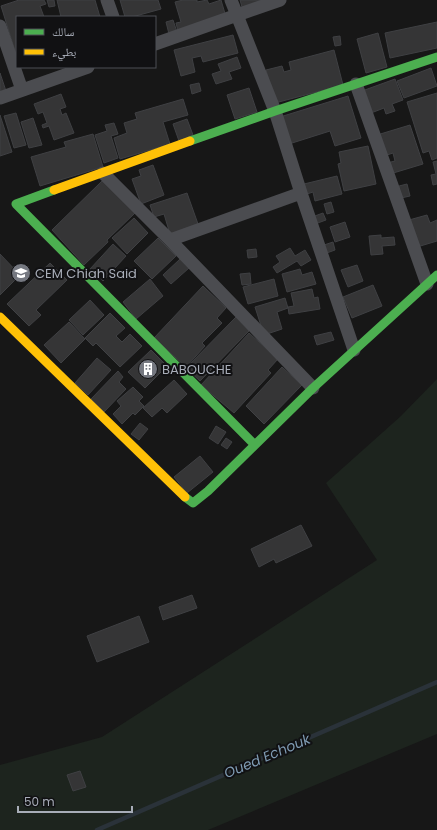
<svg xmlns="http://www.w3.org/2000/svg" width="437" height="830" viewBox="0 0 437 830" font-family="Poppins,'Noto Naskh Arabic',sans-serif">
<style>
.green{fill:#1d241e}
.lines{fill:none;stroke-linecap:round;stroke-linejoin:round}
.stream{stroke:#2a3239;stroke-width:4.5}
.building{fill:#353536;stroke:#3f4043}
.street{stroke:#4b4c50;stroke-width:13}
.fast{stroke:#4caf50;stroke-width:9}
.slow{stroke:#ffc107;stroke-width:9}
.labels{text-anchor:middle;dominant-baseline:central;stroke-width:4;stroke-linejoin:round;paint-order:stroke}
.poi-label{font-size:13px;fill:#a8adb8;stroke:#111113;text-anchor:start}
.water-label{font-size:14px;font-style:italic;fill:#7f9bb3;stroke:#111113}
</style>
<rect width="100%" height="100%" fill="#171717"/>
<path class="green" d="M437 379V734L208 830H0V765L102 737 377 560 326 483 401 416Z"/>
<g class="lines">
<path class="stream" d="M97 830 437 682"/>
</g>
<path class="building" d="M19 0H44L46 4 40 6 44 17H17V57L1 6Z
M47 0H54L55 6 49 7Z
M57 0H95L100 17H61Z
M120 0H158L161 9 132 17H125Z
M183 0H197V2L207 0 209 4 221 0 226 17 178 31 176 23 181 22 175 2Z
M240 0H269L242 7Z
M173 20 177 32 169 34 166 22Z
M437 22V48L390 58 385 33Z
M378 33 387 67 366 73 357 39Z
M233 35 238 53 203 62 201 56 192 58 195 72 181 76 174 50Z
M340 36 341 45 335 46 333 37Z
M334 50 343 85 275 103 266 70 282 66 284 72 291 70 289 62Z
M237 57 241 68 229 72 232 79 216 84 212 74 221 71 218 64Z
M431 68 437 86 404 98 397 81Z
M0 73 6 91 0 93Z
M395 79 403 100 392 104 395 111 386 114 384 108 371 113 362 91Z
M199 83 201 91 192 94 190 85Z
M249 88 257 112 235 119 227 95Z
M437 93V158L432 160 429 151 423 153 407 102Z
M61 94 66 107 60 109 62 115 66 113 74 133 54 140 49 126 43 128 42 125 47 123 43 112 38 114 34 104Z
M348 96 361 138 335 146 330 131 289 144 280 117Z
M183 99 188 115 163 122 170 144 120 159 114 138 127 133 124 123 137 119 135 113Z
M16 113 26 145 14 148 4 116Z
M0 115 12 152 0 156Z
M33 118 42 145 29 148 21 122Z
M187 119 193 135 179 141 173 124Z
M114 123 118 134 111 136 118 158 104 163 95 135 107 131 105 125Z
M410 125 423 164 390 174 387 163 395 161 393 153 384 156 377 135Z
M93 134 103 167 40 186 31 157 66 147 64 142Z
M368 146 376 184 344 191 338 164 341 163 339 152Z
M437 161V184L433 185 431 175 436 174 433 162Z
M153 165 164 195 141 204 132 179 141 176 139 170Z
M337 176 342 194 315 201 313 192 307 194 304 184Z
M102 181 135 213 107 240 108 242 84 265 52 230Z
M407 184 410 196 401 198 399 186Z
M187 193 198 224 170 234 164 214 154 217 150 205Z
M331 202 334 212 327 214 324 204Z
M323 213 326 220 315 224 312 217Z
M427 215 430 223 437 220V241L417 247 409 220Z
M134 218 148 233 127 254 112 238Z
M345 222 350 237 335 242 330 227Z
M381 235V238L394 237 395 245 382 246 383 254 371 255 369 236Z
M158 238 176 256 152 279 134 261Z
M333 242 335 250 324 254 321 246Z
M113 244 126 256 103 281 90 269Z
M290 248 295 256 305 250 311 260 301 266 297 261 277 273 273 267 280 262 276 256Z
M256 249 257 257 248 258 247 250Z
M0 254 20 275 0 295Z
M180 259 189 268 171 284 163 275Z
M50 263 67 280 36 310 41 315 29 326 7 304Z
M357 265 363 281 348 287 341 270Z
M300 269 302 275 312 272 316 284 287 292 282 274Z
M250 273 251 284 242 285 240 274Z
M150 279 163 296 136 319 123 302Z
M274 279 278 296 248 304 243 287Z
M373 285 382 306 352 318 343 297Z
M203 286 226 308 217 318 222 323 202 343 205 346 186 367 154 338Z
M312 289 314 298 318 297 320 309 289 314 288 307 294 306 291 293Z
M285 298 288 308 277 312 282 329 264 335 255 307Z
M90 300 104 315 83 335 69 320Z
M110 313 125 328 116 336 122 342 130 334 142 346 120 367 96 343 93 346 85 338Z
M236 317 249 331 200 381 186 368Z
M69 322 85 339 61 363 44 345Z
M331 332 334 340 317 345 314 336Z
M249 333 278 359 268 370 271 373 234 413 201 385Z
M151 350 167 366 145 388 128 372Z
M97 358 111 370 88 395 75 383Z
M282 367 302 385 264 424 246 406Z
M118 371 123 377 119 382 126 389 104 412 91 399Z
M174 380 187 394 167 413 162 408 152 417 143 408Z
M133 387 143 397 139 401 144 406 135 415 133 413 122 424 113 414 121 406 117 401Z
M140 423 148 429 139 440 131 434Z
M216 426 226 432 218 444 209 438Z
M226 438 232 442 227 449 221 445Z
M200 456 213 472 187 493 174 477Z
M301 525 312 546 276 563 274 559 259 567 251 549Z
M192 595 197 608 163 620 159 607Z
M139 616 149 642 97 662 87 636Z
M80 771 86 787 73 791 67 775Z"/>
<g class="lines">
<path class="street" d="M107 0 113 17
M231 0 275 111 301 193 354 350
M0 26 22 90
M155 44 280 0
M356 84 427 284
M0 98 88 67
M103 173 170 240 313 388
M170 240 301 193"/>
<path class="fast" d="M190 141 275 111 437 57
M54 190 16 204 254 444
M185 497 193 503 208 491 313 388 437 275"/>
<path class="slow" d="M54 190 190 141
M0 317 185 497"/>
</g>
<defs>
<g id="school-disc" transform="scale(1)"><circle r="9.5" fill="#757880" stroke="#111113"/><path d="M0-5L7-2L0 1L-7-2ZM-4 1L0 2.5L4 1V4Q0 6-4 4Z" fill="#fff"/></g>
<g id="building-disc" transform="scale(1)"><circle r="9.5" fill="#757880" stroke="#111113"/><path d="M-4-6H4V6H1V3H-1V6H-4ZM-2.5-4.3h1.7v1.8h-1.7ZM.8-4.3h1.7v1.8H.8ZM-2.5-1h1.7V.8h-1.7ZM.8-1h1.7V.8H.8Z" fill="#fff"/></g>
</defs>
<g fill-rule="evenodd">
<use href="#school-disc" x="21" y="273"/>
<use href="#building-disc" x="148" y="369"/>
</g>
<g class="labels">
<g class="poi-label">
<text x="35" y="273">CEM Chiah Said</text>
<text x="162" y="369">BABOUCHE</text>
</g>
<g class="water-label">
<text transform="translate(267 756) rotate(-23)">Oued Echouk</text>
</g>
</g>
<rect x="16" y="16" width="140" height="52" fill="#111113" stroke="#4d4f55"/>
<rect x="24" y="29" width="20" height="6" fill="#4caf50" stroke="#4d4f55"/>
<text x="52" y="36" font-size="12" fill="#a8adb8">سالك</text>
<rect x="24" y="49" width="20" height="6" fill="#ffc107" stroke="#4d4f55"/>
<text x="52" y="56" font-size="12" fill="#a8adb8">بطيء</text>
<path d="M18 806v6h114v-6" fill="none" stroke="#a8adb8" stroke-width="2"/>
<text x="24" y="806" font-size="12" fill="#a8adb8" stroke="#111113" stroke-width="3" paint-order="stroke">50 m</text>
</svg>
